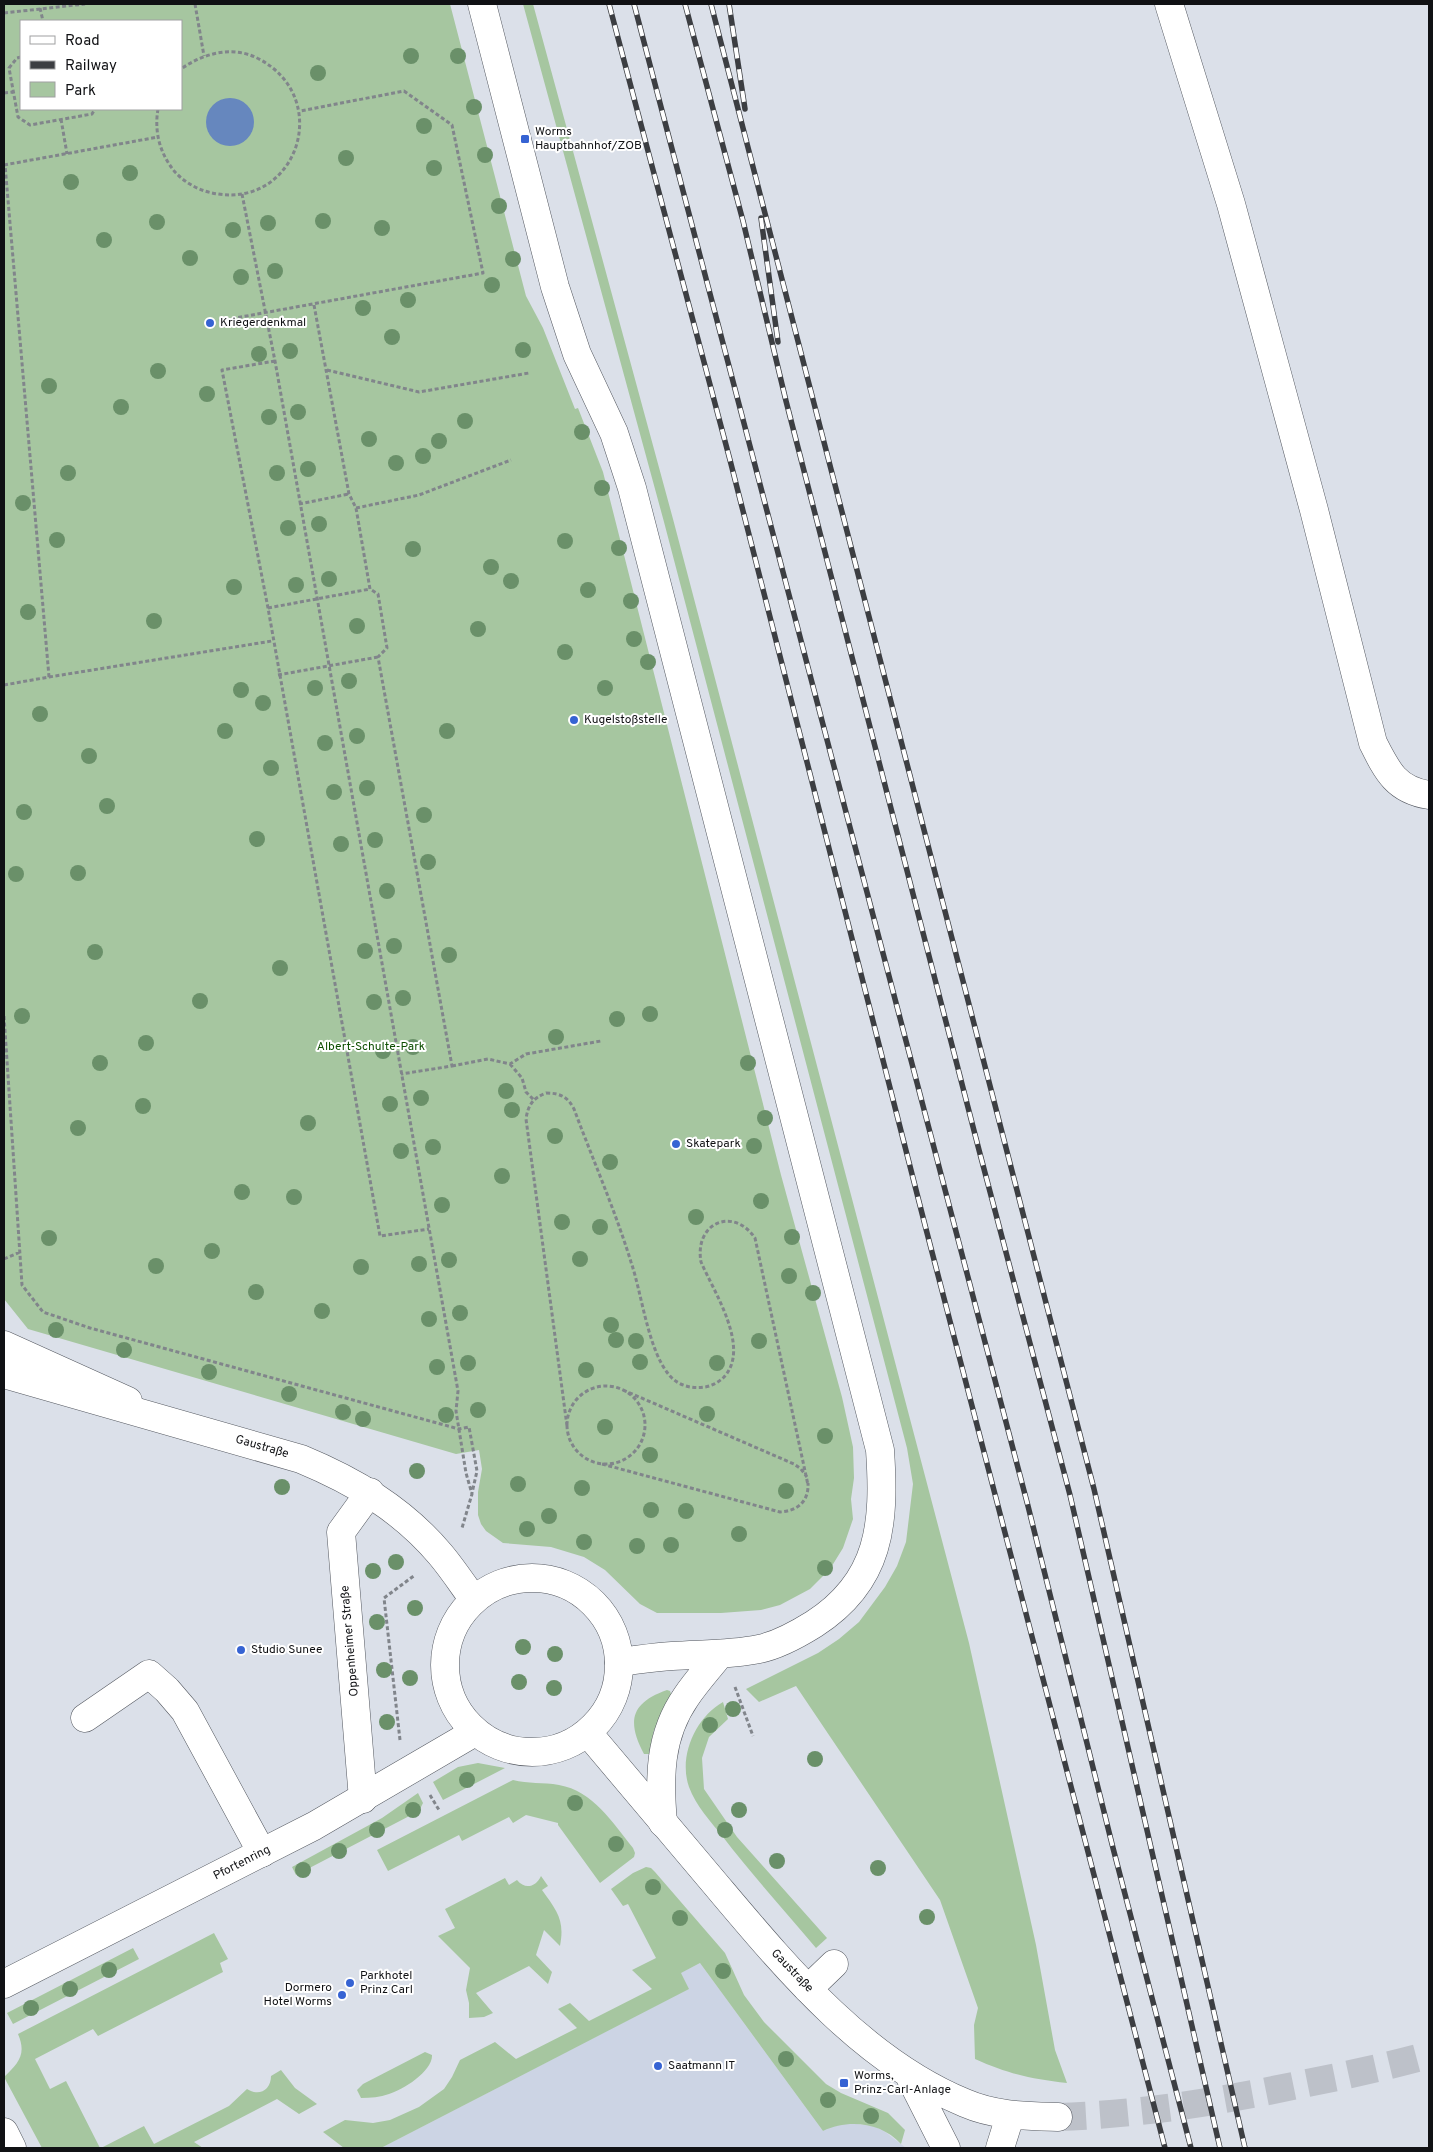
<svg xmlns="http://www.w3.org/2000/svg" width="1433" height="2152" viewBox="0 0 1433 2152" font-family="Overpass,sans-serif">
<style>
.built{fill:#ccd4e4}
.green{fill:#a6c6a0;fill-rule:evenodd}
.water{fill:#6687be}
.lines{fill:none;stroke-linecap:round;stroke-linejoin:round}
.major-tunnel{stroke:#bdc1c9;stroke-width:28;stroke-dasharray:28 14;stroke-linecap:butt}
.minor-casing{stroke:#53575f;stroke-width:29}
.major-casing{stroke:#53575f;stroke-width:29}
.path{stroke:#81858b;stroke-width:3;stroke-dasharray:4 2.5;stroke-linecap:butt}
.minor{stroke:#fff;stroke-width:28}
.major{stroke:#fff;stroke-width:28}
.rail-casing{stroke:#3c3e42;stroke-width:5.5}
.rail{stroke:#fff;stroke-width:4;stroke-dasharray:11;stroke-linecap:butt}
.tree{fill:#6a9069}
.poi-dot{fill:#3663d3;stroke:#fff;stroke-width:2}
.labels{text-anchor:middle;dominant-baseline:central;stroke-width:4;stroke-linejoin:round;paint-order:stroke}
.poi-label{font-size:12px;fill:#101114;stroke:#fff;text-anchor:start}
.park-label{font-size:12px;fill:#0d4e00;stroke:#fff}
.street-label{font-size:12px;fill:#101114;stroke:#fff}
</style>
<rect width="100%" height="100%" fill="#dbe0e9"/>
<path class="built" d="M700 1963 823 2131 836 2124 849 2123 873 2126 884 2131 906 2148H381L688 1989 680 1973Z"/>
<path class="green" d="M4 4H450L526 296 543 328 575 409 578 408 603 472 781 1175 842 1397 853 1447 854 1478 851 1499 853 1519 843 1548 830 1569 810 1589 780 1605 761 1610 721 1613H657L640 1604 605 1570 584 1557 551 1547 503 1543 486 1531 481 1524 478 1515V1492L482 1469 479 1450 456 1454 28 1329 4 1299ZM21 21H181V109H21Z
M523 4H533L673 519 969 1643 1036 1945 1055 2050 1067 2083C1032 2079 1008 2074 975 2059L974 2025 978 2008 940 1900 796 1686 759 1702 746 1689 818 1653 839 1639 859 1622 885 1587 897 1566 906 1542 913 1484 907 1448 664 522Z
M667 1690 670 1691 672 1697 654 1730 649 1754H644C627 1722 630 1703 667 1690Z
M723 1702 728 1719 709 1737 702 1758 704 1789 737 1837 827 1938 816 1948C785 1911 752 1875 723 1837 711 1822 696 1806 689 1787 678 1756 696 1717 723 1702Z
M478 1763 505 1768 443 1800 433 1782 458 1767Z
M513 1780C528 1784 543 1782 559 1785 593 1791 612 1822 633 1848L635 1853 634 1857 600 1883 558 1825V1823L526 1815 513 1823 509 1817 462 1841 459 1835 388 1871 377 1850Z
M418 1793 423 1803 419 1811 296 1875 292 1867 382 1818Z
M646 1867 651 1868 655 1872 725 1953 744 1995 764 2022 826 2084 841 2093 888 2113 905 2130 901 2144C881 2122 848 2119 823 2131L700 1963 681 1973 689 1989 381 2148H344L323 2132 345 2120 373 2123 390 2120 419 2107 444 2089 452 2077 460 2060 495 2042 516 2059 577 2028 558 2009 570 2003 589 2021 652 1989 632 1970 656 1958 628 1904 623 1906 611 1889 633 1873Z
M541 1876 548 1886 542 1890C557 1911 565 1920 560 1946L544 1930 536 1955 552 1972 548 1984 529 1966 476 1993 493 2013 484 2017 469 2018V2003L466 1990 470 1968 438 1936 455 1928 445 1909 505 1878 509 1885 517 1880C525 1890 536 1887 541 1876Z
M214 1933 228 1959 220 1963 223 1972 98 2036 93 2029 35 2059 50 2089 66 2081 100 2148H42L4 2077C18 2063 27 2055 18 2034Z
M133 1948 139 1959 13 2024 7 2013Z
M425 2052 432 2055C433 2071 403 2090 389 2094 380 2097 371 2098 361 2098L357 2090 363 2084Z
M281 2070 295 2088 317 2104 299 2114 277 2099 194 2142 203 2148H101L144 2126 154 2144 229 2106 247 2089C259 2097 271 2090 271 2076Z"/>
<path class="water" d="M206 122a24 24 0 1 1 48 0a24 24 0 1 1-48 0Z"/>
<g class="lines">
<path class="major-tunnel" d="M1058 2117C1144 2114 1223 2101 1307 2083 1348 2075 1389 2066 1429 2055"/>
<g class="minor-casing">
<path id="minor" d="M482 4 555 287 577 354 614 433 632 488 880 1450C885 1523 881 1581 814 1624 798 1634 779 1645 759 1649 730 1655 701 1654 672 1656 654 1657 637 1660 619 1662
M1169 4 1231 204 1314 510 1373 743C1387 771 1396 790 1429 795
M4 1345 128 1401
M85 1718 149 1674 167 1690 185 1711 262 1853
M363 1799 341 1532 370 1492
M663 1823C659 1778 659 1736 686 1697 696 1682 708 1669 719 1655
M808 1989 834 1964
M4 2132 12 2148"/>
</g>
<g class="major-casing">
<path id="major" d="M4 1374 301 1459C354 1481 402 1509 440 1554 452 1568 463 1585 474 1600
M445 1665a87 87 0 1 1 174 0a87 87 0 1 1-174 0Z
M588 1733C631 1784 674 1835 717 1886 787 1969 863 2061 965 2103 995 2116 1026 2116 1058 2117
M4 1984 314 1826 475 1732
M909 2075 946 2148
M1000 2148 1010 2116"/>
</g>
<path class="path" d="M195 4 204 56
M40 8 43 21
M4 13 85 4
M21 57 17 58 9 68 18 117 30 125 92 114 95 109
M4 93 13 92
M158 109C154 132 160 154 175 172 186 184 202 192 218 194 298 206 333 98 259 59 233 45 204 53 181 69
M61 119 67 154
M4 165 158 137
M242 194 275 361 458 1391 456 1411 466 1473 472 1494 462 1528
M314 305 349 494 356 508 370 589 378 594 387 648 378 657 452 1066 401 1074
M219 321 483 273 452 125 404 91 300 111
M275 361 222 370 268 608 380 1236 429 1229
M327 370 419 392 529 373
M299 504 349 494
M356 508 419 495 511 460
M268 608 370 589
M278 675 378 657
M49 677 272 641
M4 685 49 677 5 165
M4 1016 22 1285 43 1312 90 1328 459 1429 469 1427 477 1471 472 1493
M510 1064 522 1078 526 1092 534 1100
M452 1066 488 1059 510 1064 526 1054 601 1041
M4 1259 20 1252
M567 1425a39 39 0 1 1 78 0a39 39 0 1 1-78 0Z
M623 1390 794 1464 801 1469 807 1477
M567 1426 526 1119C528 1105 533 1098 546 1093 560 1093 568 1097 574 1109 593 1160 615 1210 631 1262 642 1294 648 1351 670 1376 679 1386 692 1389 705 1387 712 1386 719 1382 724 1377 751 1348 714 1292 701 1262 694 1223 733 1206 755 1238L808 1485
M602 1464 780 1512C798 1511 809 1501 808 1483
M735 1687 753 1736
M400 1740 384 1598 415 1575
M430 1795 439 1810"/>
<use href="#minor" class="minor"/>
<use href="#major" class="major"/>
<g class="rail-casing">
<path id="rail" d="M609 4 730 460 926 1229 1165 2148
M634 4 1028 1506 1113 1848 1191 2148
M685 4 743 221 786 401 979 1150 1070 1495 1220 2148
M711 4 1094 1489 1245 2148
M729 4 745 109
M761 218 778 342"/>
</g>
<use href="#rail" class="rail"/>
</g>
<g class="tree">
<circle cx="411" cy="56" r="8"/>
<circle cx="458" cy="56" r="8"/>
<circle cx="318" cy="73" r="8"/>
<circle cx="474" cy="107" r="8"/>
<circle cx="424" cy="126" r="8"/>
<circle cx="485" cy="155" r="8"/>
<circle cx="346" cy="158" r="8"/>
<circle cx="434" cy="168" r="8"/>
<circle cx="130" cy="173" r="8"/>
<circle cx="71" cy="182" r="8"/>
<circle cx="499" cy="206" r="8"/>
<circle cx="323" cy="221" r="8"/>
<circle cx="157" cy="222" r="8"/>
<circle cx="268" cy="223" r="8"/>
<circle cx="382" cy="228" r="8"/>
<circle cx="233" cy="230" r="8"/>
<circle cx="104" cy="240" r="8"/>
<circle cx="190" cy="258" r="8"/>
<circle cx="513" cy="259" r="8"/>
<circle cx="275" cy="271" r="8"/>
<circle cx="241" cy="277" r="8"/>
<circle cx="492" cy="285" r="8"/>
<circle cx="408" cy="300" r="8"/>
<circle cx="363" cy="308" r="8"/>
<circle cx="392" cy="337" r="8"/>
<circle cx="523" cy="350" r="8"/>
<circle cx="290" cy="351" r="8"/>
<circle cx="259" cy="354" r="8"/>
<circle cx="158" cy="371" r="8"/>
<circle cx="49" cy="386" r="8"/>
<circle cx="207" cy="394" r="8"/>
<circle cx="121" cy="407" r="8"/>
<circle cx="298" cy="412" r="8"/>
<circle cx="269" cy="417" r="8"/>
<circle cx="465" cy="421" r="8"/>
<circle cx="582" cy="432" r="8"/>
<circle cx="369" cy="439" r="8"/>
<circle cx="439" cy="441" r="8"/>
<circle cx="423" cy="456" r="8"/>
<circle cx="396" cy="463" r="8"/>
<circle cx="308" cy="469" r="8"/>
<circle cx="68" cy="473" r="8"/>
<circle cx="277" cy="473" r="8"/>
<circle cx="602" cy="488" r="8"/>
<circle cx="23" cy="503" r="8"/>
<circle cx="319" cy="524" r="8"/>
<circle cx="288" cy="528" r="8"/>
<circle cx="57" cy="540" r="8"/>
<circle cx="565" cy="541" r="8"/>
<circle cx="619" cy="548" r="8"/>
<circle cx="413" cy="549" r="8"/>
<circle cx="491" cy="567" r="8"/>
<circle cx="329" cy="579" r="8"/>
<circle cx="511" cy="581" r="8"/>
<circle cx="296" cy="585" r="8"/>
<circle cx="234" cy="587" r="8"/>
<circle cx="588" cy="590" r="8"/>
<circle cx="631" cy="601" r="8"/>
<circle cx="28" cy="612" r="8"/>
<circle cx="154" cy="621" r="8"/>
<circle cx="357" cy="626" r="8"/>
<circle cx="478" cy="629" r="8"/>
<circle cx="634" cy="639" r="8"/>
<circle cx="565" cy="652" r="8"/>
<circle cx="648" cy="662" r="8"/>
<circle cx="349" cy="681" r="8"/>
<circle cx="315" cy="688" r="8"/>
<circle cx="605" cy="688" r="8"/>
<circle cx="241" cy="690" r="8"/>
<circle cx="263" cy="703" r="8"/>
<circle cx="40" cy="714" r="8"/>
<circle cx="225" cy="731" r="8"/>
<circle cx="447" cy="731" r="8"/>
<circle cx="357" cy="736" r="8"/>
<circle cx="325" cy="743" r="8"/>
<circle cx="89" cy="756" r="8"/>
<circle cx="271" cy="768" r="8"/>
<circle cx="367" cy="788" r="8"/>
<circle cx="334" cy="792" r="8"/>
<circle cx="107" cy="806" r="8"/>
<circle cx="24" cy="812" r="8"/>
<circle cx="424" cy="815" r="8"/>
<circle cx="257" cy="839" r="8"/>
<circle cx="375" cy="840" r="8"/>
<circle cx="341" cy="844" r="8"/>
<circle cx="428" cy="862" r="8"/>
<circle cx="78" cy="873" r="8"/>
<circle cx="16" cy="874" r="8"/>
<circle cx="387" cy="891" r="8"/>
<circle cx="394" cy="946" r="8"/>
<circle cx="365" cy="951" r="8"/>
<circle cx="95" cy="952" r="8"/>
<circle cx="449" cy="955" r="8"/>
<circle cx="280" cy="968" r="8"/>
<circle cx="403" cy="998" r="8"/>
<circle cx="200" cy="1001" r="8"/>
<circle cx="374" cy="1002" r="8"/>
<circle cx="650" cy="1014" r="8"/>
<circle cx="22" cy="1016" r="8"/>
<circle cx="617" cy="1019" r="8"/>
<circle cx="556" cy="1037" r="8"/>
<circle cx="146" cy="1043" r="8"/>
<circle cx="413" cy="1047" r="8"/>
<circle cx="383" cy="1051" r="8"/>
<circle cx="100" cy="1063" r="8"/>
<circle cx="748" cy="1063" r="8"/>
<circle cx="506" cy="1091" r="8"/>
<circle cx="421" cy="1098" r="8"/>
<circle cx="390" cy="1104" r="8"/>
<circle cx="143" cy="1106" r="8"/>
<circle cx="512" cy="1110" r="8"/>
<circle cx="765" cy="1118" r="8"/>
<circle cx="308" cy="1123" r="8"/>
<circle cx="78" cy="1128" r="8"/>
<circle cx="555" cy="1136" r="8"/>
<circle cx="754" cy="1146" r="8"/>
<circle cx="433" cy="1147" r="8"/>
<circle cx="401" cy="1151" r="8"/>
<circle cx="610" cy="1162" r="8"/>
<circle cx="502" cy="1176" r="8"/>
<circle cx="242" cy="1192" r="8"/>
<circle cx="294" cy="1197" r="8"/>
<circle cx="761" cy="1201" r="8"/>
<circle cx="442" cy="1205" r="8"/>
<circle cx="696" cy="1217" r="8"/>
<circle cx="562" cy="1222" r="8"/>
<circle cx="600" cy="1227" r="8"/>
<circle cx="792" cy="1237" r="8"/>
<circle cx="49" cy="1238" r="8"/>
<circle cx="212" cy="1251" r="8"/>
<circle cx="580" cy="1259" r="8"/>
<circle cx="449" cy="1260" r="8"/>
<circle cx="419" cy="1264" r="8"/>
<circle cx="156" cy="1266" r="8"/>
<circle cx="361" cy="1267" r="8"/>
<circle cx="789" cy="1276" r="8"/>
<circle cx="256" cy="1292" r="8"/>
<circle cx="813" cy="1293" r="8"/>
<circle cx="322" cy="1311" r="8"/>
<circle cx="460" cy="1313" r="8"/>
<circle cx="429" cy="1319" r="8"/>
<circle cx="611" cy="1325" r="8"/>
<circle cx="56" cy="1330" r="8"/>
<circle cx="616" cy="1340" r="8"/>
<circle cx="636" cy="1341" r="8"/>
<circle cx="759" cy="1341" r="8"/>
<circle cx="124" cy="1350" r="8"/>
<circle cx="640" cy="1362" r="8"/>
<circle cx="468" cy="1363" r="8"/>
<circle cx="717" cy="1363" r="8"/>
<circle cx="437" cy="1367" r="8"/>
<circle cx="586" cy="1370" r="8"/>
<circle cx="209" cy="1372" r="8"/>
<circle cx="289" cy="1394" r="8"/>
<circle cx="478" cy="1410" r="8"/>
<circle cx="343" cy="1412" r="8"/>
<circle cx="707" cy="1414" r="8"/>
<circle cx="446" cy="1415" r="8"/>
<circle cx="363" cy="1419" r="8"/>
<circle cx="605" cy="1427" r="8"/>
<circle cx="825" cy="1436" r="8"/>
<circle cx="650" cy="1455" r="8"/>
<circle cx="417" cy="1471" r="8"/>
<circle cx="518" cy="1484" r="8"/>
<circle cx="282" cy="1487" r="8"/>
<circle cx="582" cy="1488" r="8"/>
<circle cx="786" cy="1491" r="8"/>
<circle cx="651" cy="1510" r="8"/>
<circle cx="686" cy="1511" r="8"/>
<circle cx="549" cy="1516" r="8"/>
<circle cx="527" cy="1529" r="8"/>
<circle cx="739" cy="1534" r="8"/>
<circle cx="584" cy="1542" r="8"/>
<circle cx="671" cy="1545" r="8"/>
<circle cx="637" cy="1546" r="8"/>
<circle cx="396" cy="1562" r="8"/>
<circle cx="825" cy="1568" r="8"/>
<circle cx="373" cy="1571" r="8"/>
<circle cx="415" cy="1608" r="8"/>
<circle cx="377" cy="1622" r="8"/>
<circle cx="523" cy="1647" r="8"/>
<circle cx="555" cy="1654" r="8"/>
<circle cx="384" cy="1670" r="8"/>
<circle cx="410" cy="1678" r="8"/>
<circle cx="519" cy="1682" r="8"/>
<circle cx="554" cy="1688" r="8"/>
<circle cx="733" cy="1709" r="8"/>
<circle cx="387" cy="1722" r="8"/>
<circle cx="710" cy="1725" r="8"/>
<circle cx="815" cy="1759" r="8"/>
<circle cx="467" cy="1780" r="8"/>
<circle cx="575" cy="1803" r="8"/>
<circle cx="413" cy="1810" r="8"/>
<circle cx="739" cy="1810" r="8"/>
<circle cx="377" cy="1830" r="8"/>
<circle cx="725" cy="1830" r="8"/>
<circle cx="616" cy="1844" r="8"/>
<circle cx="339" cy="1851" r="8"/>
<circle cx="777" cy="1861" r="8"/>
<circle cx="878" cy="1868" r="8"/>
<circle cx="303" cy="1870" r="8"/>
<circle cx="653" cy="1887" r="8"/>
<circle cx="927" cy="1917" r="8"/>
<circle cx="680" cy="1918" r="8"/>
<circle cx="109" cy="1970" r="8"/>
<circle cx="723" cy="1971" r="8"/>
<circle cx="70" cy="1989" r="8"/>
<circle cx="31" cy="2008" r="8"/>
<circle cx="786" cy="2059" r="8"/>
<circle cx="828" cy="2100" r="8"/>
<circle cx="871" cy="2116" r="8"/>
</g>
<g class="poi-dot">
<rect x="520" y="134" width="10" height="10" rx="2.5"/>
<circle cx="210" cy="323" r="5"/>
<circle cx="574" cy="720" r="5"/>
<circle cx="676" cy="1144" r="5"/>
<circle cx="241" cy="1650" r="5"/>
<circle cx="350" cy="1983" r="5"/>
<circle cx="342" cy="1995" r="5"/>
<circle cx="658" cy="2066" r="5"/>
<rect x="839" y="2078" width="10" height="10" rx="2.5"/>
</g>
<g class="labels">
<g class="poi-label">
<text x="535" y="132">Worms<tspan x="535" dy="14">Hauptbahnhof/ZOB</tspan></text>
<text x="220" y="323">Kriegerdenkmal</text>
<text x="584" y="720">Kugelstoßstelle</text>
<text x="686" y="1144">Skatepark</text>
<text x="251" y="1650">Studio Sunee</text>
<text x="360" y="1976">Parkhotel<tspan x="360" dy="14">Prinz Carl</tspan></text>
<text x="332" y="1988" text-anchor="end">Dormero<tspan x="332" dy="14">Hotel Worms</tspan></text>
<text x="668" y="2066">Saatmann IT</text>
<text x="854" y="2076">Worms,<tspan x="854" dy="14">Prinz-Carl-Anlage</tspan></text>
</g>
<g class="park-label">
<text x="371" y="1047">Albert-Schulte-Park</text>
</g>
<g class="street-label">
<text transform="translate(262 1447) rotate(16)">Gaustraße</text>
<text transform="translate(350 1641) rotate(-95)">Oppenheimer Straße</text>
<text transform="translate(242 1863) rotate(-27)">Pfortenring</text>
<text transform="translate(792 1971) rotate(46)">Gaustraße</text>
</g>
</g>
<rect width="1433" height="2152" fill="none" stroke="#101114" stroke-width="10"/>
<rect x="20" y="20" width="162" height="90" fill="#ffffff" stroke="#9fa0a1"/>
<rect x="30" y="36" width="25" height="8" fill="#ffffff" stroke="#9fa0a1"/>
<text x="65" y="45" font-size="15" fill="#101114">Road</text>
<rect x="30" y="61" width="25" height="8" fill="#3c3e42" stroke="#9fa0a1"/>
<text x="65" y="70" font-size="15" fill="#101114">Railway</text>
<rect x="30" y="82" width="25" height="15" fill="#a6c6a0" stroke="#9fa0a1"/>
<text x="65" y="95" font-size="15" fill="#101114">Park</text>
</svg>
